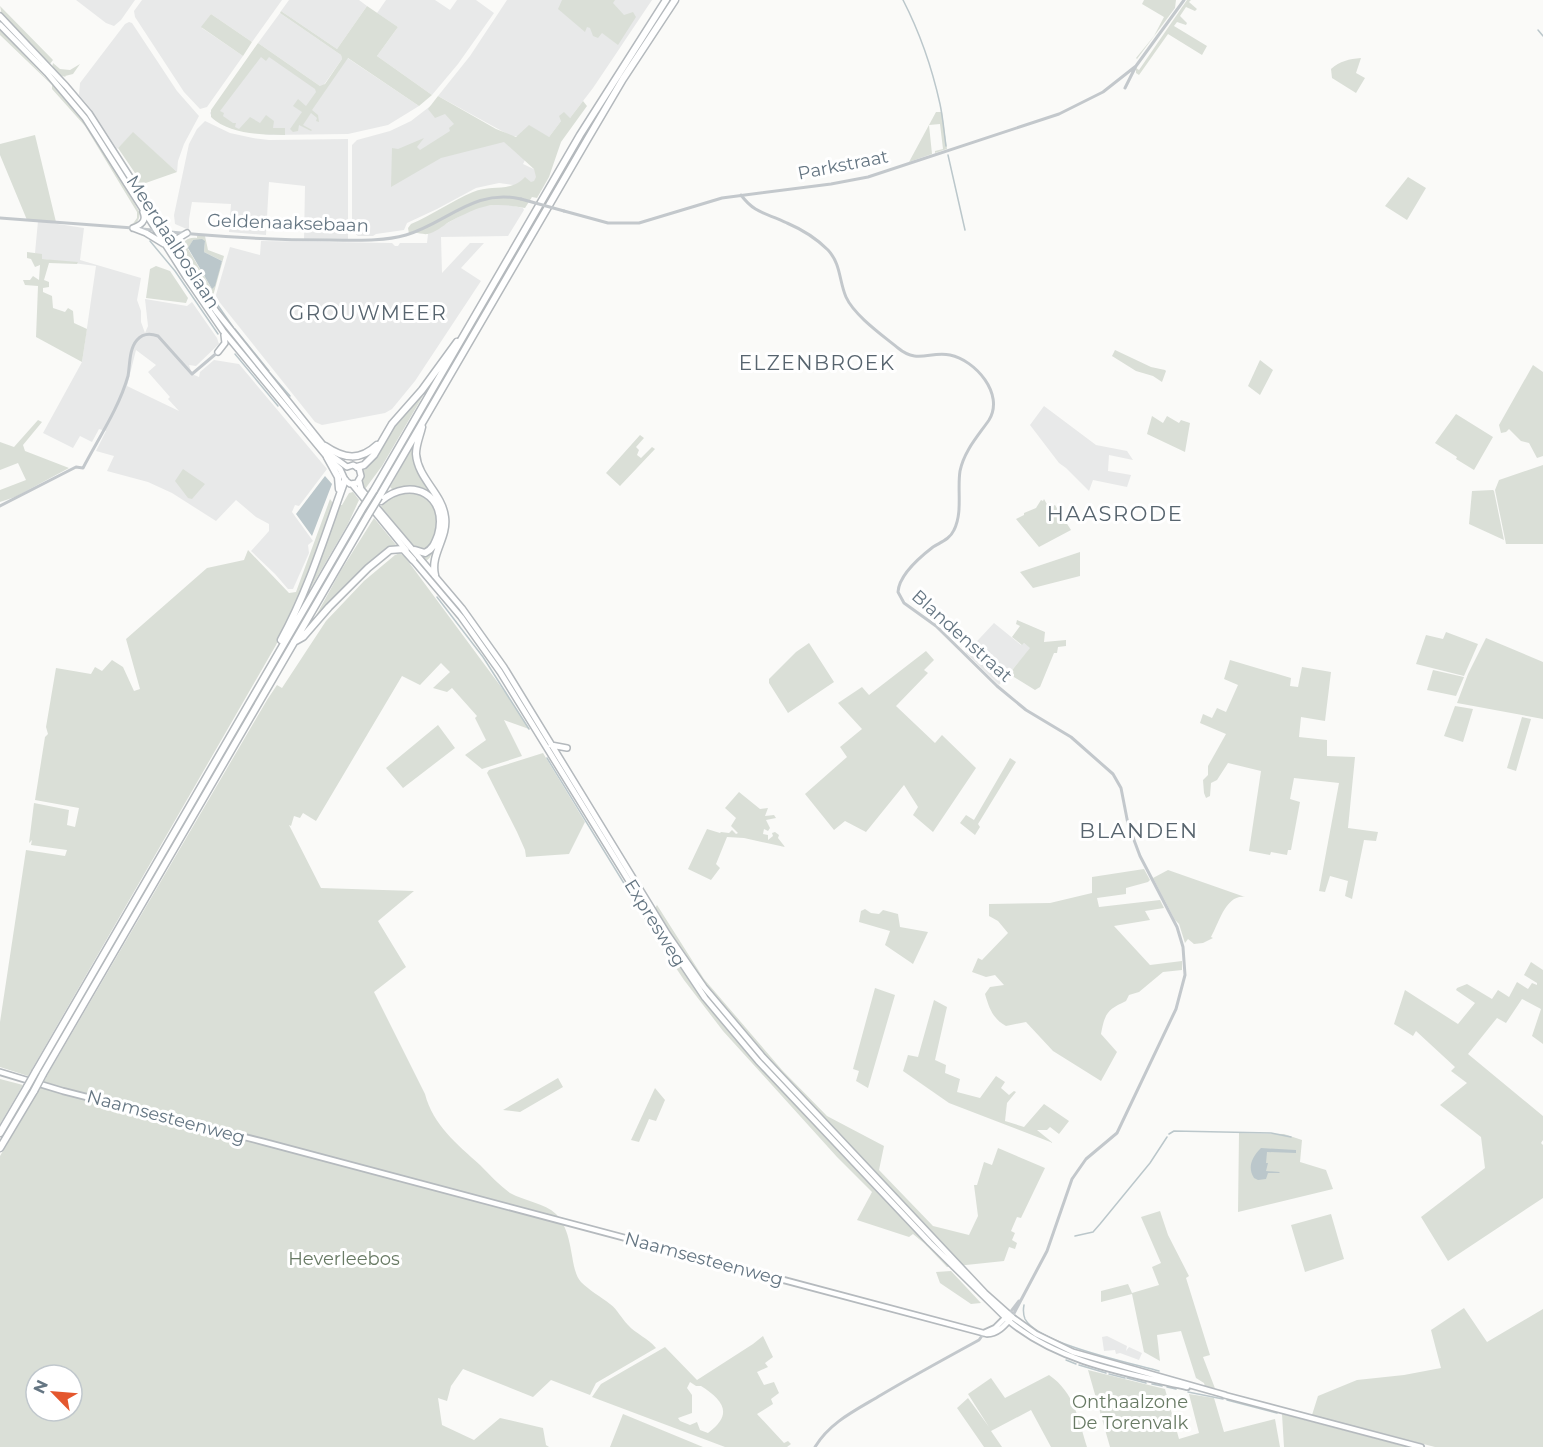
<svg xmlns="http://www.w3.org/2000/svg" width="1543" height="1447" viewBox="0 0 1543 1447" font-family="Montserrat,sans-serif">
<style>
.built{fill:#e8e9e9;fill-rule:evenodd}
.green{fill:#dadfd7;fill-rule:evenodd}
.water{fill:#bbc7cb}
.lines{fill:none;stroke-linecap:round;stroke-linejoin:round}
.stream{stroke:#bbc7cb;stroke-width:1.5}
.primary-casing{stroke:#b5babe;stroke-width:8}
.trunk-casing{stroke:#b4b9bd;stroke-width:8}
.motorway-casing{stroke:#b4b9bd;stroke-width:9}
.tertiary{stroke:#c3c8cc;stroke-width:3}
.primary{stroke:#fff;stroke-width:4.5}
.trunk{stroke:#fff;stroke-width:5}
.motorway{stroke:#fff;stroke-width:6}
.motorway-bridge-casing{stroke:#b4b9bd;stroke-width:9;stroke-linecap:butt}
.tertiary-bridge{stroke:#c3c8cc;stroke-width:3}
.motorway-bridge{stroke:#fff;stroke-width:6}
.labels{text-anchor:middle;dominant-baseline:central;stroke-width:6;stroke-linejoin:round;paint-order:stroke}
.street-label{font-size:18px;fill:#657683;stroke:#fff}
.park-label{font-size:18px;fill:#687a64;stroke:#fff}
.neighbourhood-label{font-size:20px;letter-spacing:1.5px;fill:#57646e;stroke:#fff}
.quarter-label{font-size:21px;letter-spacing:1.5px;fill:#57646e;stroke:#fff}
</style>
<rect width="100%" height="100%" fill="#fafaf8"/>
<path class="built" d="M76 0H135L121 20 114 26 106 23Z
M142 0H282L252 42 211 14 202 28 243 56 207 107 200 109 184 92 135 17 134 11Z
M289 0H359L367 6 337 49 281 11Z
M386 0H435L450 10 457 0H476L494 13 458 64 432 95 377 56 398 27 377 13Z
M507 0H652L593 88 570 118 561 121 549 137 511 136 438 96 470 56Z
M280 13 341 55 342 59 323 86H320L258 43Z
M129 22 132 23 177 91 199 116 184 144 178 161 177 172 133 133 117 149 91 109 79 95 80 83 125 24Z
M257 45 322 91 346 57 419 106 388 125 348 134 269 135 231 128 213 119 210 113Z
M433 104 529 152 523 164 540 172 535 183 527 187 499 183 476 188 437 209 407 223 404 230 376 234 373 236H358L352 231V145L357 140 390 131 411 121Z
M205 121 230 133 253 138 269 140 348 139V240H304L305 186 269 182 266 235 229 232 231 204 192 202 189 219V230L175 224 174 215 189 144 197 129Z
M505 204 523 208 524 210 508 236 441 237 442 273 470 243H484L461 268 481 281 415 381 392 409 385 413 322 425 315 422 217 299 216 295 230 247 260 255 261 241 392 243 395 246H398L400 243H427L428 234 476 207Z
M38 221 84 228 80 260 141 278 137 300 141 311V322L145 333 148 326 145 299 187 306 192 302 217 338 219 344 196 366 189 365 192 374 199 377 200 372 214 360 239 364 327 469 299 506 295 505 292 512 313 541 308 545 309 553 293 589H288L275 574 251 551 269 531V524L256 517 236 500 216 521 172 493 148 482 107 471 114 456 96 451 106 431 99 429 92 442 80 436 73 448 43 433 82 362 96 266 42 259 35 253ZM136 350 156 365 148 372 170 397 168 399 179 411 127 386Z
M1044 406 1096 445 1127 451 1133 460 1109 455 1108 471 1131 475 1127 487 1093 480 1089 491 1066 468 1059 463 1030 425Z
M994 623 1021 645 1024 643 1031 648 999 685 966 653Z
M1107 1336 1127 1346 1126 1351 1129 1347 1142 1353 1139 1360 1120 1353 1116 1354 1115 1350 1104 1351 1102 1337Z"/>
<path class="green" d="M562 0H615L613 3 624 15 633 12 636 17 618 45 602 33 598 38 593 36 590 28 587 27 585 32 558 9Z
M1144 0H1176L1175 8 1137 59 1136 58 1154 36 1164 17 1142 4Z
M1187 0H1191L1189 2 1197 9 1195 11 1186 7 1180 16 1187 23 1186 25 1177 22 1174 26 1207 46 1202 55 1168 34 1139 75 1136 73V68L1139 70Z
M0 6 53 60 50 64 52 67 53 63 60 69 70 70 80 64 73 74 65 76 66 77 58 75 2 16Z
M367 6 398 27 377 56 432 95 419 106 348 58 312 110 318 115 319 122 316 121 317 118 311 113 303 125 312 130 311 131 299 125 298 131 293 132 290 129 302 112 293 106 298 99 306 106 316 92 315 89 269 57 266 61 261 57 220 111 224 113 223 116 233 123H236L235 127 239 129 250 117 260 123 266 115 274 121 273 128H285V135C261 135 229 134 211 117V110L258 43 320 86 325 84 342 59 341 55 280 13 281 11 337 49Z
M211 14 252 42 243 56 201 27Z
M0 30 64 97 85 123 108 158 140 213C139 219 138 223 132 225L137 218V212L85 126 52 89V85L0 35Z
M1361 58 1356 73 1365 78 1356 93 1332 78 1331 69C1340 61 1349 59 1361 58Z
M438 96 496 129 516 137 529 125 549 137 561 121 559 116 564 112 570 118 583 101 587 106 561 142 549 177 537 198 532 197 525 208C489 201 480 206 449 222 443 226 434 233 428 234 421 235 416 231 409 234L408 228 411 224C432 215 452 201 473 192 492 184 510 193 525 177L531 182 534 181 536 177 534 169 504 142 441 158 391 187 392 148 398 149 424 138 417 147 420 150 450 131 449 128 454 124 445 114 435 118 428 109Z
M936 112H942L947 149 935 153V151L943 149 940 124 929 125 932 154 909 162Z
M133 132 177 172 140 185 137 182 139 179 118 148Z
M35 135 56 222 27 220 0 155V144Z
M1408 177 1426 188 1407 220 1385 206Z
M197 236H205L208 250 224 256 213 296 211 297 180 249C184 240 188 237 197 238ZM193 240 205 241 204 252 222 261 212 289 188 249Z
M27 252 42 254V259L78 262 77 264 49 263 44 280 49 282V287L43 288V292L52 296 53 308 65 312 68 308 73 311 74 323 87 329 82 362 36 337 38 286 25 285 23 280H30L33 276 39 280 40 265 35 267 31 259 27 258Z
M156 266 170 271 188 298 186 303 146 298 150 269Z
M1115 350 1151 367 1165 370 1166 371 1162 382 1153 376 1136 371 1112 356Z
M1260 360 1273 370 1260 395 1248 386Z
M1533 365 1543 372V456L1537 458 1529 443 1521 441 1509 429 1506 432 1501 433 1499 425Z
M438 370 382 466 365 489 362 485 364 475 362 467Z
M1456 414 1493 437 1474 470 1456 459 1457 457 1435 443Z
M1152 416 1163 423 1167 416 1179 423 1181 420 1190 423 1185 452 1147 434Z
M38 420 42 422 23 445 25 451 69 468 15 497 0 502V490L26 480 18 463 0 470V442L14 447Z
M640 435 644 438 636 447 639 450 637 455 641 458 652 447 655 449 620 486 606 473Z
M414 444 416 445C413 489 457 495 437 542 434 550 432 557 425 562L419 553 425 555 431 552C454 521 436 474 393 490L390 487Z
M1543 465V544H1506L1495 490 1499 480Z
M183 469 205 484 192 499 188 498 175 481Z
M1493 490 1494 491 1504 540 1469 524 1472 491Z
M353 492 359 500 348 524 298 610 338 505H342L349 493Z
M399 492C403 492 409 491 413 492 443 496 440 533 427 551L416 548 380 508 384 502Z
M330 499 333 503C317 554 301 597 276 645L28 1076 0 1067V1022L26 850 65 856 67 850 31 845 32 840 29 843 34 803 69 810 67 825 75 827 79 808 35 800 45 737 48 734 46 727 56 668 91 674 95 667 102 671 112 660 123 667 134 691 140 689 126 639 207 568 244 560 248 550 289 593 296 592Z
M1044 499 1049 508 1055 505 1071 530 1039 547 1016 519 1024 515V513L1036 508 1041 500 1043 501Z
M366 509 367 511 214 775 212 774Z
M374 518 397 546 391 548 312 623 340 572Z
M1080 552V576L1033 588 1020 572Z
M400 553 405 557 510 699 529 729 504 720 522 756 482 769 465 755 486 740 475 718 477 716 452 688 447 692 433 688 450 672 441 663 420 685 402 676 316 821 303 813 300 818 294 816 291 826 289 825 321 888 414 891 378 921 406 967 374 992 425 1094C433 1125 457 1144 480 1165 489 1174 499 1185 510 1193 524 1201 545 1203 556 1214 575 1234 569 1269 581 1282 589 1290 601 1297 610 1304 618 1310 621 1318 628 1325 636 1334 648 1338 656 1348L596 1383 590 1395 551 1380 533 1397 463 1369 451 1386 447 1401 438 1398 442 1425 474 1440 500 1418 543 1428 546 1445 549 1447H0V1156L267 700 277 685 282 688 326 621 364 581 395 555ZM36 1375H72V1411H36Z
M1017 620 1045 632 1044 642 1066 640V646L1058 647 1057 653H1054L1040 687 1035 690 1009 674 1030 648 1024 643 1022 645 1012 637 1020 626 1016 624Z
M1446 632 1478 644 1464 676 1416 664 1426 635 1443 639Z
M1486 638 1543 662V719L1457 703 1468 674Z
M809 643 834 682 788 713 769 683V679L796 652Z
M926 651 934 660 924 670 928 673 896 706 935 743 942 735 976 768 933 832 913 815 918 807 904 785 866 832 845 821 834 830 805 794 847 757 840 747 862 729 838 703 862 687 869 695Z
M1230 660 1291 678 1290 686 1298 687 1302 667 1331 672 1325 721 1301 717 1299 737 1327 740V756L1355 757 1348 828 1378 832 1376 841 1364 840 1352 899 1345 896 1348 881 1330 876 1325 892 1319 891 1339 783 1294 778 1290 799 1300 802 1291 850H1288L1287 855 1271 852 1270 855 1249 851 1261 771 1228 763 1217 780 1211 783 1210 796 1206 798 1204 793 1203 780 1208 775V766L1226 734 1200 723 1203 714 1212 718 1217 708 1226 712 1238 685 1224 679Z
M1433 670 1464 677 1456 696 1427 690Z
M1455 706 1473 709 1463 742 1444 736Z
M1522 717 1531 719 1516 771 1507 768Z
M438 725 455 748 403 788 386 768Z
M543 753 585 822 569 854 526 857 525 850 517 832 487 773 489 770Z
M1010 758 1016 762 978 824 980 827 975 835 960 823 966 815 974 820Z
M739 792 760 809 768 808 765 816 774 815 776 818 766 820 770 828 768 831 764 829 763 834 768 835V840L773 836 772 833 775 832 779 835 778 838 785 847 744 838 727 837 716 864 720 868 711 880 688 869 707 829 720 833 721 832 729 833 732 830 736 834 738 833 731 826 736 818 725 808Z
M156 869 159 870 38 1078 36 1077Z
M1144 869 1150 880 1148 882 1126 888V894L1097 898 1099 907 1160 900 1164 908 1145 911 1150 920 1114 926 1150 965 1182 961V970L1163 972 1139 992 1129 995 1126 1001C1107 1010 1105 1013 1101 1034L1117 1052 1101 1081 1053 1051 1026 1022 1006 1026C993 1019 989 1008 985 994L990 987 1004 985 995 975 986 977 972 972 978 958 982 960 1008 933 998 921 989 916V904L1050 903 1092 893V877Z
M1168 870 1245 897C1226 894 1219 923 1211 937L1213 938 1203 943 1194 944 1188 939 1185 943 1179 924 1175 920 1153 878Z
M657 905 704 979 782 1070 827 1116 884 1146 879 1170 933 1226 969 1235 978 1216 974 1185H977L984 1162 992 1165 998 1148 1045 1168 1021 1218 1017 1217 1011 1231 1015 1233 1012 1240 1017 1243 1015 1249 1009 1247 1004 1261 947 1267 925 1244 913 1234 909 1237 857 1220 872 1192 837 1157 723 1031 684 980 646 923Z
M865 909 871 913 879 914 883 910 898 914 900 927 928 932 913 964 885 945 890 931 859 922 861 911Z
M1531 962 1543 970V1044L1532 1036 1541 1009 1522 999 1506 1023 1497 1018 1468 1054 1543 1116V1140L1541 1143 1543 1145V1198L1448 1261 1421 1217 1485 1168 1481 1137 1440 1105 1467 1083 1451 1071 1455 1067 1416 1031 1413 1036 1394 1024 1405 990 1458 1024 1475 1003 1456 990 1457 988 1467 984 1492 999 1498 990 1509 997 1517 982 1528 989 1532 983 1537 985V983L1524 975Z
M875 988 895 995 868 1088 856 1081 859 1071 853 1069Z
M934 1000 947 1007 935 1060 946 1065 945 1073 960 1079 957 1092 980 1098 996 1076 1005 1082 1001 1088 1009 1095 1014 1091 1016 1092 1007 1103 1005 1121 1024 1127 1044 1104 1069 1121 1059 1134 1050 1127 1047 1130H1037L1053 1143 949 1103 903 1071 908 1055 918 1057Z
M558 1078 563 1087 520 1112 503 1110Z
M0 1079 23 1085 0 1124Z
M655 1088 665 1100 656 1121 649 1119 639 1142 631 1140Z
M1239 1133 1284 1134 1302 1140 1300 1162 1326 1170 1333 1189 1238 1212Z
M1160 1211 1168 1235 1189 1276 1186 1278 1210 1355 1203 1357 1216 1391 1205 1387 1204 1383 1196 1378 1181 1331 1157 1335 1160 1361 1144 1352 1132 1294 1101 1302V1291L1128 1284 1132 1293 1159 1285 1152 1267 1161 1263 1141 1217Z
M1331 1214 1344 1259 1305 1272 1291 1225Z
M951 1271 981 1303 971 1304 940 1283 936 1272Z
M1464 1308 1487 1342 1543 1309V1447H1435L1312 1415 1318 1396 1357 1380 1404 1375 1441 1368 1431 1330Z
M763 1336 773 1357 765 1363 768 1367 757 1372 764 1385 774 1382 779 1393 771 1399 773 1404 757 1414 784 1443 788 1441 791 1444 787 1447H725L592 1397 601 1384 665 1347 697 1380 753 1344ZM690 1382 696 1386H701C723 1400 734 1414 708 1433L700 1430 697 1422 690 1425 680 1421 678 1418 692 1413V1395L687 1388Z
M1088 1370 1165 1389 1179 1439 1199 1433 1189 1394 1214 1398 1224 1432 1275 1419 1280 1447H1110Z
M1049 1375C1075 1393 1078 1419 1087 1447H1051L1031 1410 991 1431 1002 1447H984L957 1408 968 1398 989 1427 968 1394 991 1378 1005 1398Z
M623 1414 703 1447H610Z
M1282 1414 1407 1447H1284Z"/>
<path class="water" d="M202 239 205 241 204 252 222 261 215 286 212 289 188 248 193 240Z
M325 476 332 484 312 536 296 514Z
M1261 1148 1296 1150V1153L1267 1152 1266 1163H1268L1266 1171 1280 1172 1279 1173H1268L1266 1179 1258 1180 1254 1178C1247 1167 1252 1157 1261 1148Z"/>
<g class="lines">
<path class="stream" d="M903 0C920 33 932 68 940 104 943 118 944 132 946 146
M1538 30 1543 36
M948 155 965 230
M150 241 175 271 218 334
M198 277 215 301
M217 304 233 327
M235 329 269 371
M235 354 278 406
M270 373 290 396
M437 597 483 657 529 729
M547 758 668 955
M1169 1134 1174 1131 1271 1133 1291 1137
M1075 1236 1093 1232 1100 1224 1150 1163 1167 1137
M1024 1305C1023 1310 1023 1314 1025 1319 1039 1344 1131 1363 1159 1371
M1066 1360 1076 1364
M1079 1365 1106 1373
M1109 1374 1125 1378
M1127 1378 1146 1383
M1152 1384 1162 1386
M1167 1387 1176 1389
M1188 1392 1223 1399
M1227 1400 1277 1413"/>
<g class="primary-casing">
<path id="primary" d="M0 1072 63 1091 264 1142 987 1334C998 1334 1005 1325 1012 1317L1036 1334 1073 1352 1225 1395
M1009 1321C1058 1362 1125 1373 1187 1387
M984 1333 995 1328 1008 1315
M1224 1395 1421 1447"/>
</g>
<g class="trunk-casing">
<path id="trunk" d="M0 16 66 86 89 113 216 311 332 456 347 467 353 465 359 468 361 476 357 483 350 484 345 480 340 469 327 457 223 331 186 277 85 118 47 73 0 25
M133 228 146 233 164 244
M133 228C141 225 147 221 143 212
M177 250V239L187 233
M218 352 225 343 224 335
M359 481 361 489 462 608 504 667 668 935 704 987 763 1057 985 1293 1012 1317
M352 484 406 550
M411 558 461 617 500 672 653 920 705 998 758 1061 930 1243 1009 1321
M551 745 567 748"/>
</g>
<g class="motorway-casing">
<path id="motorway" d="M422 427C420 436 416 444 416 454 418 479 442 493 445 517 448 538 430 554 435 575
M325 446C344 459 360 461 377 445
M327 457 338 477 339 489
M357 467 364 465 374 455 392 424 422 390 457 342
M374 490 580 135 666 0
M379 497 587 140 623 79 675 0
M381 501C412 475 449 496 438 535 435 543 433 549 425 553L415 550
M281 640C309 589 325 535 345 480
M294 642 303 637 329 607 368 568 390 550 403 549 413 560
M36 1071 362 509
M43 1074 368 515
M0 1133 27 1087
M0 1148 34 1091"/>
</g>
<path class="tertiary" d="M1125 88 1136 66
M741 195C755 214 767 213 787 223 801 229 817 239 828 250 841 264 839 281 846 297 854 315 882 335 898 348 917 364 930 351 950 355 975 360 1005 394 989 420 978 436 964 451 960 471 957 490 963 512 954 530 950 539 941 542 933 547 920 557 899 575 898 592L904 603 936 626 997 686 1026 710 1071 737 1113 774 1121 788 1128 824 1140 856 1177 927 1183 947 1185 975 1176 1009 1117 1133 1086 1159 1072 1179 1047 1251 1012 1317
M564 211 608 223H639L722 198 831 184 868 177 1059 114 1103 92 1136 66 1184 0
M0 218 133 228
M142 229C204 236 267 240 329 240 355 240 381 242 406 235 447 223 474 188 521 199
M0 506 76 467 83 468C98 439 119 408 128 376 130 365 129 349 137 340 143 333 150 333 158 336L192 374 218 352
M1009 1314 1019 1301
M815 1447C830 1422 856 1410 881 1395 913 1376 946 1358 979 1340L984 1333"/>
<use href="#primary" class="primary"/>
<use href="#trunk" class="trunk"/>
<use href="#motorway" class="motorway"/>
<g class="motorway-bridge-casing">
<path id="motorway-bridge" d="M362 509 374 490
M368 515 379 497
M27 1087 36 1071
M34 1091 43 1074"/>
</g>
<path class="tertiary-bridge" d="M521 199 564 211"/>
<use href="#motorway-bridge" class="motorway-bridge"/>
</g>
<g class="labels">
<g class="street-label">
<text transform="translate(843 165) rotate(-11)">Parkstraat</text>
<text transform="translate(288 223) rotate(2)">Geldenaaksebaan</text>
<text transform="translate(173 242) rotate(57)">Meerdaalboslaan</text>
<text transform="translate(962 636) rotate(42)">Blandenstraat</text>
<text transform="translate(655 923) rotate(58)">Expresweg</text>
<text transform="translate(166 1117) rotate(15)">Naamsesteenweg</text>
<text transform="translate(704 1259) rotate(15)">Naamsesteenweg</text>
</g>
<g class="park-label">
<text x="344" y="1259">Heverleebos</text>
<text x="1130" y="1402">Onthaalzone<tspan x="1130" dy="21">De Torenvalk</tspan></text>
</g>
<g class="neighbourhood-label">
<text x="368" y="313">GROUWMEER</text>
<text x="817" y="363">ELZENBROEK</text>
</g>
<g class="quarter-label">
<text x="1115" y="513">HAASRODE</text>
<text x="1139" y="830">BLANDEN</text>
</g>
</g>
<g transform="translate(54 1393) rotate(295)"><circle r="28" fill="#ffffff" stroke="#c1c8cd" stroke-width="1.5"/>
<path d="M0-4.5L10 22L0 15L-10 22Z" fill="#e4572e"/>
<text y="-9" font-size="16" font-weight="bold" text-anchor="middle" fill="#657683">N</text>
</g>
</svg>
